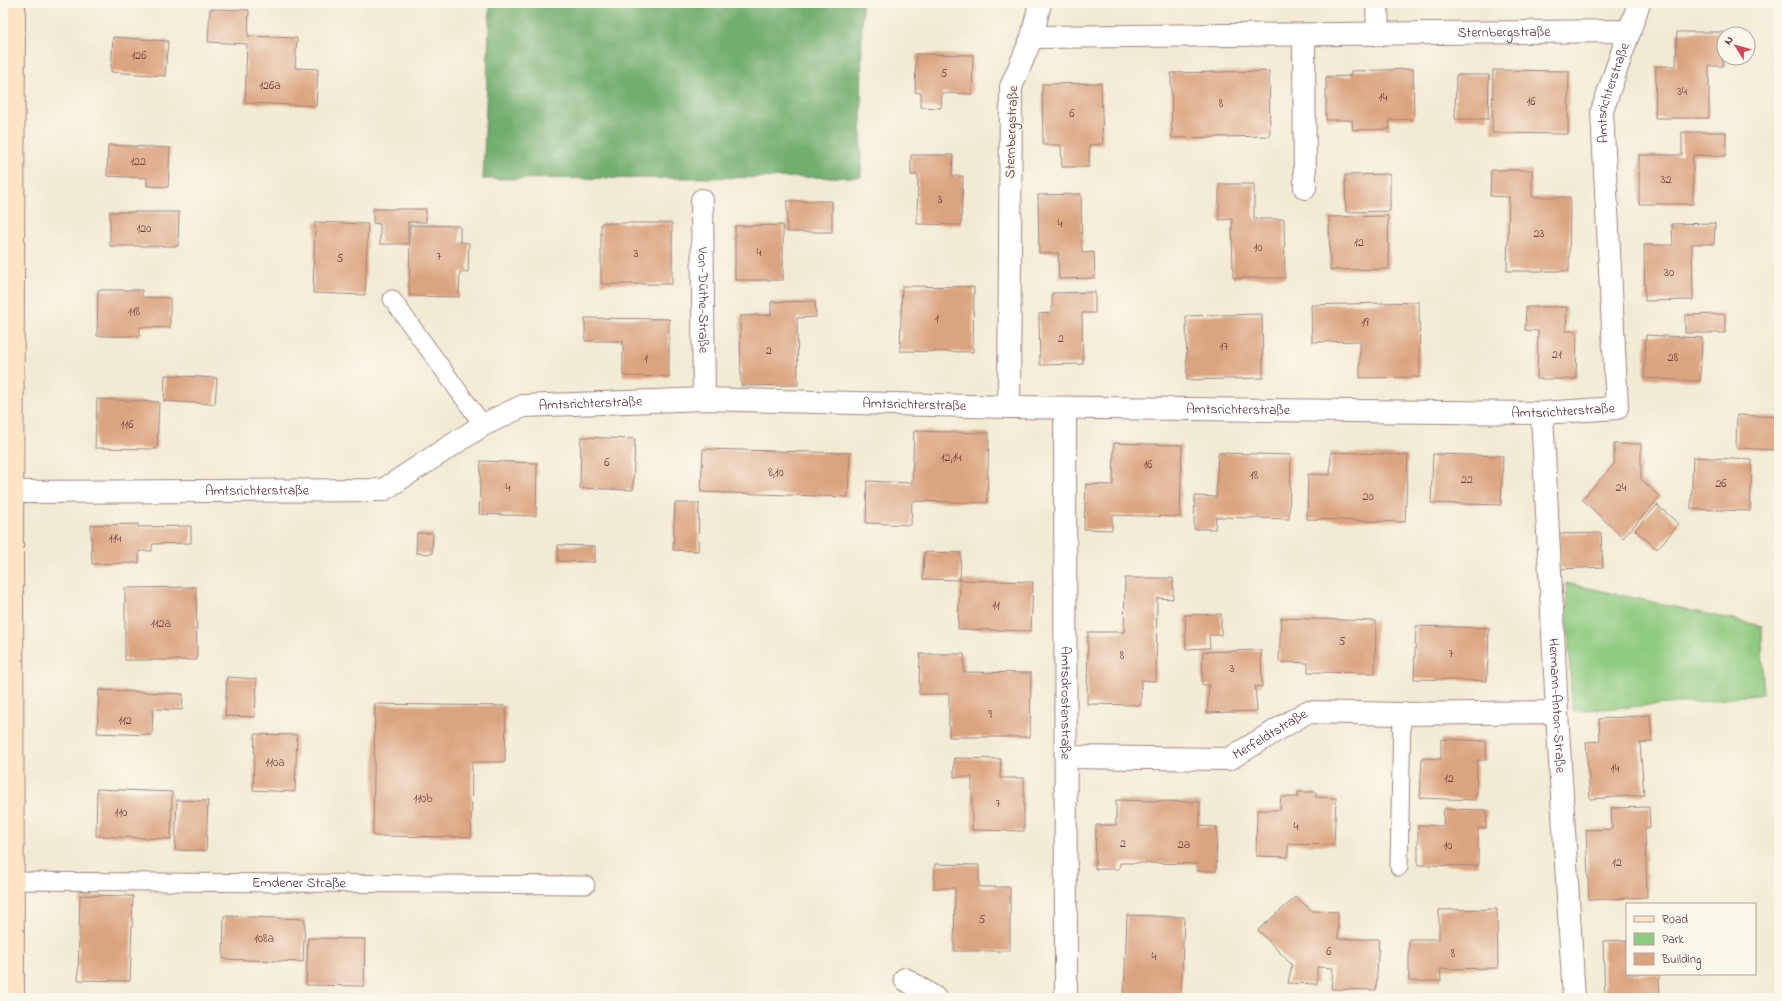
<svg xmlns="http://www.w3.org/2000/svg" width="1782" height="1001" viewBox="0 0 1782 1001" font-family="'Indie Flower',sans-serif">
<style>
.green{fill:#8eca7f;stroke:#6c7455}
.forest{fill:#72ae6e;stroke:#5e664c}
.building{fill:#dba480}
.lines{fill:none;stroke-linecap:round;stroke-linejoin:round}
.lane-casing{stroke:#9e8580;stroke-width:19}
.street-casing{stroke:#9e8580;stroke-width:24}
.secondary-casing{stroke:#9e8580;stroke-width:24}
.lane{stroke:#fff;stroke-width:17}
.street{stroke:#fff;stroke-width:22}
.secondary{stroke:#fde5c5;stroke-width:22}
.labels{text-anchor:middle;dominant-baseline:central;stroke-width:3.5;stroke-linejoin:round;paint-order:stroke}
.number-label{font-size:12px;fill:#6e4040}
.street-label{font-size:14px;fill:#4a1f2b;stroke:#fbf7ec}
</style>
<rect width="100%" height="100%" fill="#fbf7ec"/>
<filter id="ink" filterUnits="userSpaceOnUse"><feTurbulence type="fractalNoise" baseFrequency=".025" numOctaves="2"/><feDisplacementMap in="SourceGraphic" scale="8" xChannelSelector="R" yChannelSelector="G"/><feConvolveMatrix kernelMatrix="1 2 1 2 8 2 1 2 1" color-interpolation-filters="sRGB"/></filter>
<filter id="wash" filterUnits="userSpaceOnUse"><feTurbulence type="fractalNoise" baseFrequency=".012" numOctaves="4" result="noise"/><feDisplacementMap in="SourceGraphic" scale="16" xChannelSelector="R" yChannelSelector="G"/><feGaussianBlur stdDeviation="0.9" result="paint"/><feColorMatrix in="noise" values="0 0 0 0 0 0 0 0 0 0 0 0 0 0 0 0 0 1.4 0 .05"/><feComposite in="paint" operator="in"/></filter>
<g filter="url(#wash)">
<rect width="100%" height="100%" fill="#f2ebd4"/>
<path class="green" d="M1566 583 1762 626 1763 693 1711 701 1572 711Z"/>
<path class="forest" d="M490 3H862L861 177 483 179Z"/>
<g id="blocks">
<path class="building" d="M210 9 249 10 248 36 297 38 295 68 318 69 316 106 245 103 247 44 208 42Z
M1677 32H1723V66H1709V118H1655L1656 66H1676Z
M113 37 168 41 165 76 111 72Z
M916 54 973 55 972 94 942 93 941 108 921 107V93L915 92Z
M1413 69 1414 119 1389 120 1390 129 1353 130 1352 120H1326V77L1351 76V71Z
M1493 70 1569 71 1568 134 1492 133Z
M1269 71 1270 136 1172 138 1171 73Z
M1456 75H1489L1488 119H1455Z
M1101 83 1103 144 1089 145V167H1062L1061 145H1043L1042 84Z
M1682 132H1726V156L1693 155V204H1639V155H1682Z
M108 145 170 148 168 187 147 186V178L107 176Z
M911 155H953L952 176H963L961 225 917 224 918 175H911Z
M1491 170H1532V197H1570L1569 271H1507L1509 197 1490 196Z
M1390 174V211L1346 212 1345 175Z
M1219 184H1254V219H1284L1285 278H1233L1232 219 1219 220Z
M1081 194 1082 253 1094 252 1095 278 1059 279 1058 253H1039L1038 195Z
M787 201H832V232H787Z
M373 209H426V222H408V244H380V224L373 223Z
M110 212H179L178 246H110Z
M1388 216 1389 269 1330 270 1329 217Z
M315 222 368 224 365 295 313 293Z
M601 223H672V284H601Z
M1715 223 1714 244H1692L1693 300 1645 301 1644 245H1673L1672 224Z
M410 225 460 226V242L469 243 468 272H460L459 297 409 296Z
M783 225V280H735V226Z
M902 286 974 287 973 352 900 351Z
M98 290H142V297L170 298V328L140 327V336H97Z
M1095 292V313H1082L1083 364 1040 365 1039 314 1052 313V293Z
M815 301 816 317 797 318 798 385 741 386 740 316 771 315V302Z
M1419 302 1420 377 1360 378V341L1312 342 1311 305Z
M1526 307H1567L1566 331H1577L1576 379H1537L1538 331 1525 330Z
M1262 314 1263 378 1187 380 1186 316Z
M1725 314V333H1685V315Z
M585 318 669 319V377L623 376V341H585Z
M1646 335 1702 338 1700 381 1644 378Z
M165 375 217 378 215 404 164 401Z
M97 399 159 402 157 449 95 448Z
M1737 415 1779 417V450L1736 448Z
M914 431 989 433 987 503 912 501 911 525 866 523 867 481 912 483Z
M581 437 635 439 633 490 580 488Z
M1114 443 1182 445 1180 517 1112 515V530L1084 529 1086 484 1113 485Z
M1614 444H1641V479L1660 497 1623 538 1582 499 1614 464Z
M703 449 850 453 848 497 701 492Z
M1331 452 1408 455 1405 522 1307 519 1308 474 1330 475Z
M1218 453 1291 455 1289 519 1216 517 1215 529H1194L1195 496 1216 497Z
M1433 454 1503 456 1501 505 1431 503Z
M1693 457 1752 460 1750 511 1691 509Z
M481 461 537 463 536 516 479 514Z
M675 503H699L698 551 673 550Z
M1657 505 1679 524 1657 549 1635 530Z
M138 524V527L191 526V543L152 544V551H139V563L92 564 91 525Z
M417 533H433L432 554 416 553Z
M1601 533 1603 567 1560 569 1559 534Z
M558 545 595 546V562L558 561Z
M924 552 961 553 960 580 1033 582 1031 631 958 629 960 580 923 579Z
M1125 578H1173V599L1157 598 1156 681 1141 680V705L1087 704 1088 632H1124Z
M196 587 197 660H125V588Z
M1221 614V635H1209L1210 648 1186 649 1185 615Z
M1281 618 1376 621 1375 673 1308 672V663L1279 662Z
M1416 626 1489 628 1487 681 1414 679Z
M1261 650 1262 687 1255 686 1257 711 1207 713 1209 685H1202L1203 652Z
M920 654H964V672L1031 673 1030 737H949V694H919Z
M227 677 257 679 255 717 225 716Z
M99 690 183 694 182 710 153 709 152 735 97 733Z
M375 704 506 706 505 762H472L471 837 373 836Z
M1650 715 1652 742 1640 743 1644 795 1590 799 1586 742 1600 741 1599 719Z
M255 734 297 735 295 792 253 790Z
M1441 739 1486 741V760H1477L1476 800 1420 798 1422 758 1441 759Z
M954 758 1001 759 1000 778H1024V831L972 830V777H954Z
M97 789 172 792 171 839 96 836Z
M1298 792H1316V797L1336 798 1334 845 1288 844V857L1256 856 1257 810H1280L1281 797H1298Z
M177 800 208 801 206 851 175 850Z
M1116 800 1200 802V826L1217 827 1216 871H1197V864L1151 863H1120L1119 869H1095L1096 825H1116Z
M1649 807 1650 827 1645 828 1647 897 1589 900 1586 830 1612 829 1611 808Z
M1444 809 1487 810 1486 828H1478V866L1418 865V825L1443 826Z
M935 864 979 865V887H1010V951H954L955 888H934Z
M80 895 133 896 130 981 78 980Z
M1296 897 1312 911 1338 912V939H1379L1376 990 1331 989 1333 968 1317 967V984L1288 983 1292 965 1258 930Z
M1497 909 1498 968 1440 969 1441 981H1409V939H1439V910Z
M1127 915 1184 917 1181 998H1124Z
M224 916 305 919 303 962 223 959Z
M308 938 365 939 364 986 306 985Z
M1627 940V974H1659L1660 998H1605L1603 941Z"/>
</g>
</g>
<g filter="url(#ink)">
<use href="#blocks" fill-opacity="0" stroke="#9e8580" stroke-width="1"/>
<g class="lines">
<g class="lane-casing">
<g id="lane">
<path d="M392 299 483 425"/>
<path d="M1399 867 1402 714"/>
<path id="s1" d="M13 881 586 885"/>
</g>
</g>
<g class="street-casing">
<g id="street">
<path d="M1377 3 1378 35"/>
<path d="M1304 35 1305 188"/>
<path id="s2" d="M1032 37 1630 31"/>
<path id="s3" d="M702 200 704 399"/>
<path d="M1009 407 1011 87 1032 37 1040 3"/>
<path id="s4" d="M1065 408 1066 998"/>
<path id="s5" d="M1542 413 1557 712 1574 998"/>
<path id="s6" d="M12 492 383 490 483 425 523 406 704 399 1009 407 1542 413 1617 408 1602 111 1639 3"/>
<path id="s7" d="M1067 757 1229 759 1307 712 1402 714 1557 712"/>
<path d="M905 979 935 998"/>
</g>
</g>
<g class="secondary-casing">
<path id="secondary" d="M13 998 12 552 14 3"/>
</g>
<use href="#lane" class="lane"/>
<use href="#street" class="street"/>
<use href="#secondary" class="secondary"/>
</g>
</g>
<g class="labels">
<g class="number-label">
<text x="139" y="56">126</text>
<text x="944" y="74">5</text>
<text x="270" y="86">126a</text>
<text x="1682" y="92">34</text>
<text x="1383" y="98">14</text>
<text x="1531" y="102">16</text>
<text x="1221" y="104">8</text>
<text x="1072" y="114">6</text>
<text x="138" y="162">122</text>
<text x="1666" y="180">32</text>
<text x="940" y="200">3</text>
<text x="1060" y="224">4</text>
<text x="144" y="229">120</text>
<text x="1539" y="234">23</text>
<text x="1359" y="243">12</text>
<text x="1258" y="248">10</text>
<text x="759" y="253">4</text>
<text x="636" y="254">3</text>
<text x="439" y="257">7</text>
<text x="340" y="259">5</text>
<text x="1669" y="273">30</text>
<text x="134" y="312">118</text>
<text x="937" y="319">1</text>
<text x="1365" y="323">19</text>
<text x="1061" y="339">2</text>
<text x="1224" y="347">17</text>
<text x="769" y="351">2</text>
<text x="1557" y="355">21</text>
<text x="1673" y="358">28</text>
<text x="646" y="359">1</text>
<text x="127" y="425">116</text>
<text x="951" y="458">12,14</text>
<text x="607" y="463">6</text>
<text x="1148" y="465">16</text>
<text x="776" y="473">8,10</text>
<text x="1254" y="476">18</text>
<text x="1467" y="480">22</text>
<text x="1721" y="484">26</text>
<text x="508" y="488">4</text>
<text x="1621" y="488">24</text>
<text x="1368" y="497">20</text>
<text x="115" y="539">114</text>
<text x="996" y="606">11</text>
<text x="161" y="624">112a</text>
<text x="1342" y="642">5</text>
<text x="1451" y="654">7</text>
<text x="1122" y="656">8</text>
<text x="1232" y="669">3</text>
<text x="990" y="715">9</text>
<text x="125" y="721">112</text>
<text x="275" y="763">110a</text>
<text x="1615" y="769">14</text>
<text x="1449" y="779">12</text>
<text x="423" y="799">110b</text>
<text x="998" y="804">7</text>
<text x="121" y="813">110</text>
<text x="1296" y="827">4</text>
<text x="1123" y="844">2</text>
<text x="1184" y="845">2a</text>
<text x="1448" y="846">10</text>
<text x="1617" y="863">12</text>
<text x="982" y="920">5</text>
<text x="264" y="939">108a</text>
<text x="1329" y="952">6</text>
<text x="1453" y="954">8</text>
<text x="1154" y="957">4</text>
</g>
<g class="street-label">
<text stroke="none"><textPath href="#s2" startOffset="472">Sternbergstraße</textPath></text>
<text stroke="none"><textPath href="#s6" startOffset="1946">Amtsrichterstraße</textPath></text>
<text transform="translate(1012 132) rotate(-88)">Sternbergstraße</text>
<text stroke="none"><textPath href="#s3" startOffset="100">Von-Düthe-Straße</textPath></text>
<text stroke="none"><textPath href="#s6" startOffset="602">Amtsrichterstraße</textPath></text>
<text stroke="none"><textPath href="#s6" startOffset="926">Amtsrichterstraße</textPath></text>
<text stroke="none"><textPath href="#s6" startOffset="1575">Amtsrichterstraße</textPath></text>
<text stroke="none"><textPath href="#s6" startOffset="1250">Amtsrichterstraße</textPath></text>
<text stroke="none"><textPath href="#s6" startOffset="245">Amtsrichterstraße</textPath></text>
<text stroke="none"><textPath href="#s4" startOffset="295">Amtsdrostenstraße</textPath></text>
<text stroke="none"><textPath href="#s5" startOffset="293">Hermann-Anton-Straße</textPath></text>
<text stroke="none"><textPath href="#s7" startOffset="210">Merfeldtstraße</textPath></text>
<text stroke="none"><textPath href="#s1" startOffset="286">Emdener Straße</textPath></text>
</g>
</g>
<rect width="1782" height="1001" fill="none" stroke="#fbf7ec" stroke-width="16"/>
<rect x="1626" y="903" width="130" height="72" fill="#fbf7ec" stroke="#b4a19f"/>
<rect x="1634" y="916" width="20" height="6" fill="#fde5c5" stroke="#b4a19f"/>
<text x="1662" y="923" font-size="12" fill="#4a1f2b">Road</text>
<rect x="1634" y="933" width="20" height="12" fill="#8eca7f" stroke="#b4a19f"/>
<text x="1662" y="943" font-size="12" fill="#4a1f2b">Park</text>
<rect x="1634" y="953" width="20" height="12" fill="#dba480" stroke="#b4a19f"/>
<text x="1662" y="963" font-size="12" fill="#4a1f2b">Building</text>
<g transform="translate(1736 46) rotate(307)"><circle r="19" fill="#fbf7ec" stroke="#b4a19f"/>
<path d="M0-3L7 15L0 10L-7 15Z" fill="#d1495b"/>
<text y="-6" font-size="11" font-weight="bold" text-anchor="middle" fill="#4a1f2b">N</text>
</g>
</svg>
